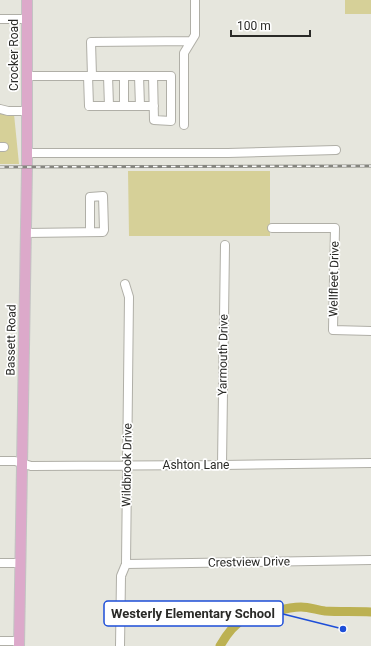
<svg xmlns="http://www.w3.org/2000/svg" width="371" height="646" viewBox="0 0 371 646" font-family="Roboto,sans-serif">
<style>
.green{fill:#d6d098}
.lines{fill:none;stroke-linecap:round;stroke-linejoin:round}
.river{stroke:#bcb152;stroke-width:9}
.minor-casing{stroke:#b0afa7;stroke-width:10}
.major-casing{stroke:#c3c3c3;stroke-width:12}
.minor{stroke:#fff;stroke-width:8}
.major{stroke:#dca9ca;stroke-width:10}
.rail-casing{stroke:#85857f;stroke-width:3}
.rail{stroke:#fff;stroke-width:1.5;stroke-dasharray:4.5;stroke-linecap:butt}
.labels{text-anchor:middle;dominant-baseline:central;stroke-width:3.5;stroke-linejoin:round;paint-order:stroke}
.street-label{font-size:12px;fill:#2a2a27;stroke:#fff}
.leader{fill:none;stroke:#1d4ed8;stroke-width:1.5}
.callout-dot{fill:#1d4ed8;stroke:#fff;stroke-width:1.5}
.callout{fill:#fff;stroke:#1d4ed8;stroke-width:1.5}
.callout-label{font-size:13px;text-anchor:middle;font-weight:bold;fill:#2a2a27}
</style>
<rect width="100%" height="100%" fill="#e6e6dd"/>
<path class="green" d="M345 0H371V14H345Z
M0 113 14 114 19 164H0Z
M128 171H270V236H129Z"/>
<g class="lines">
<path class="river" d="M220 646C235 619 247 615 277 611 284 609 293 607 301 607 309 607 317 610 325 611 340 612 356 611 371 612"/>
<g class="minor-casing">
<path id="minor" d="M0 19H27
M27 76C75 76 123 76 171 76V121L154 120 153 76
M88 76 89 106H154
M92 76 91 42 191 41
M108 76 109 106
M139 76 140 106
M124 106V76
M0 109 8 111H27
M184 125V53L195 35V0
M0 147H4
M27 153H228L336 150
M272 228H335L333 330 371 331
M26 233 103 232 104 230 103 196 90 197V232
M0 461H15L31 466 222 465 371 463
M222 465 225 245
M0 563H21
M126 564 371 560
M0 641H19
M120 646 121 576 126 564 129 297 125 284"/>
</g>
<g class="major-casing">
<path id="major" d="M19 646 27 167V0"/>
</g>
<use href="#minor" class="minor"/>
<use href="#major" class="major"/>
<g class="rail-casing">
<path id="rail" d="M0 167 371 166"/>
</g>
<use href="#rail" class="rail"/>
</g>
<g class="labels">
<g class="street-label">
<text transform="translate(14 55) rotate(-90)">Crocker Road</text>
<text transform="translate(334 279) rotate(-89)">Wellfleet Drive</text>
<text transform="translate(11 340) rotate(-89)">Bassett Road</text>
<text transform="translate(223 355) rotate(-89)">Yarmouth Drive</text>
<text transform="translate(127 465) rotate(-89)">Wildbrook Drive</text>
<text x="196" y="465">Ashton Lane</text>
<text transform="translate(249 562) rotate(-1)">Crestview Drive</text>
</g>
</g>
<path class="leader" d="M343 629L283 614"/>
<circle class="callout-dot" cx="343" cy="629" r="4"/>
<rect class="callout" x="104" y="601" width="179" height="25" rx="4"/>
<g class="callout-label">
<text x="193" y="618">Westerly Elementary School</text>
</g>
<path d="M231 30v6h79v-6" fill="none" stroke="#2a2a27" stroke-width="2"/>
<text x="237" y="30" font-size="12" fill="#2a2a27" stroke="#ffffff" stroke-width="3" paint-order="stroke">100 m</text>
</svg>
